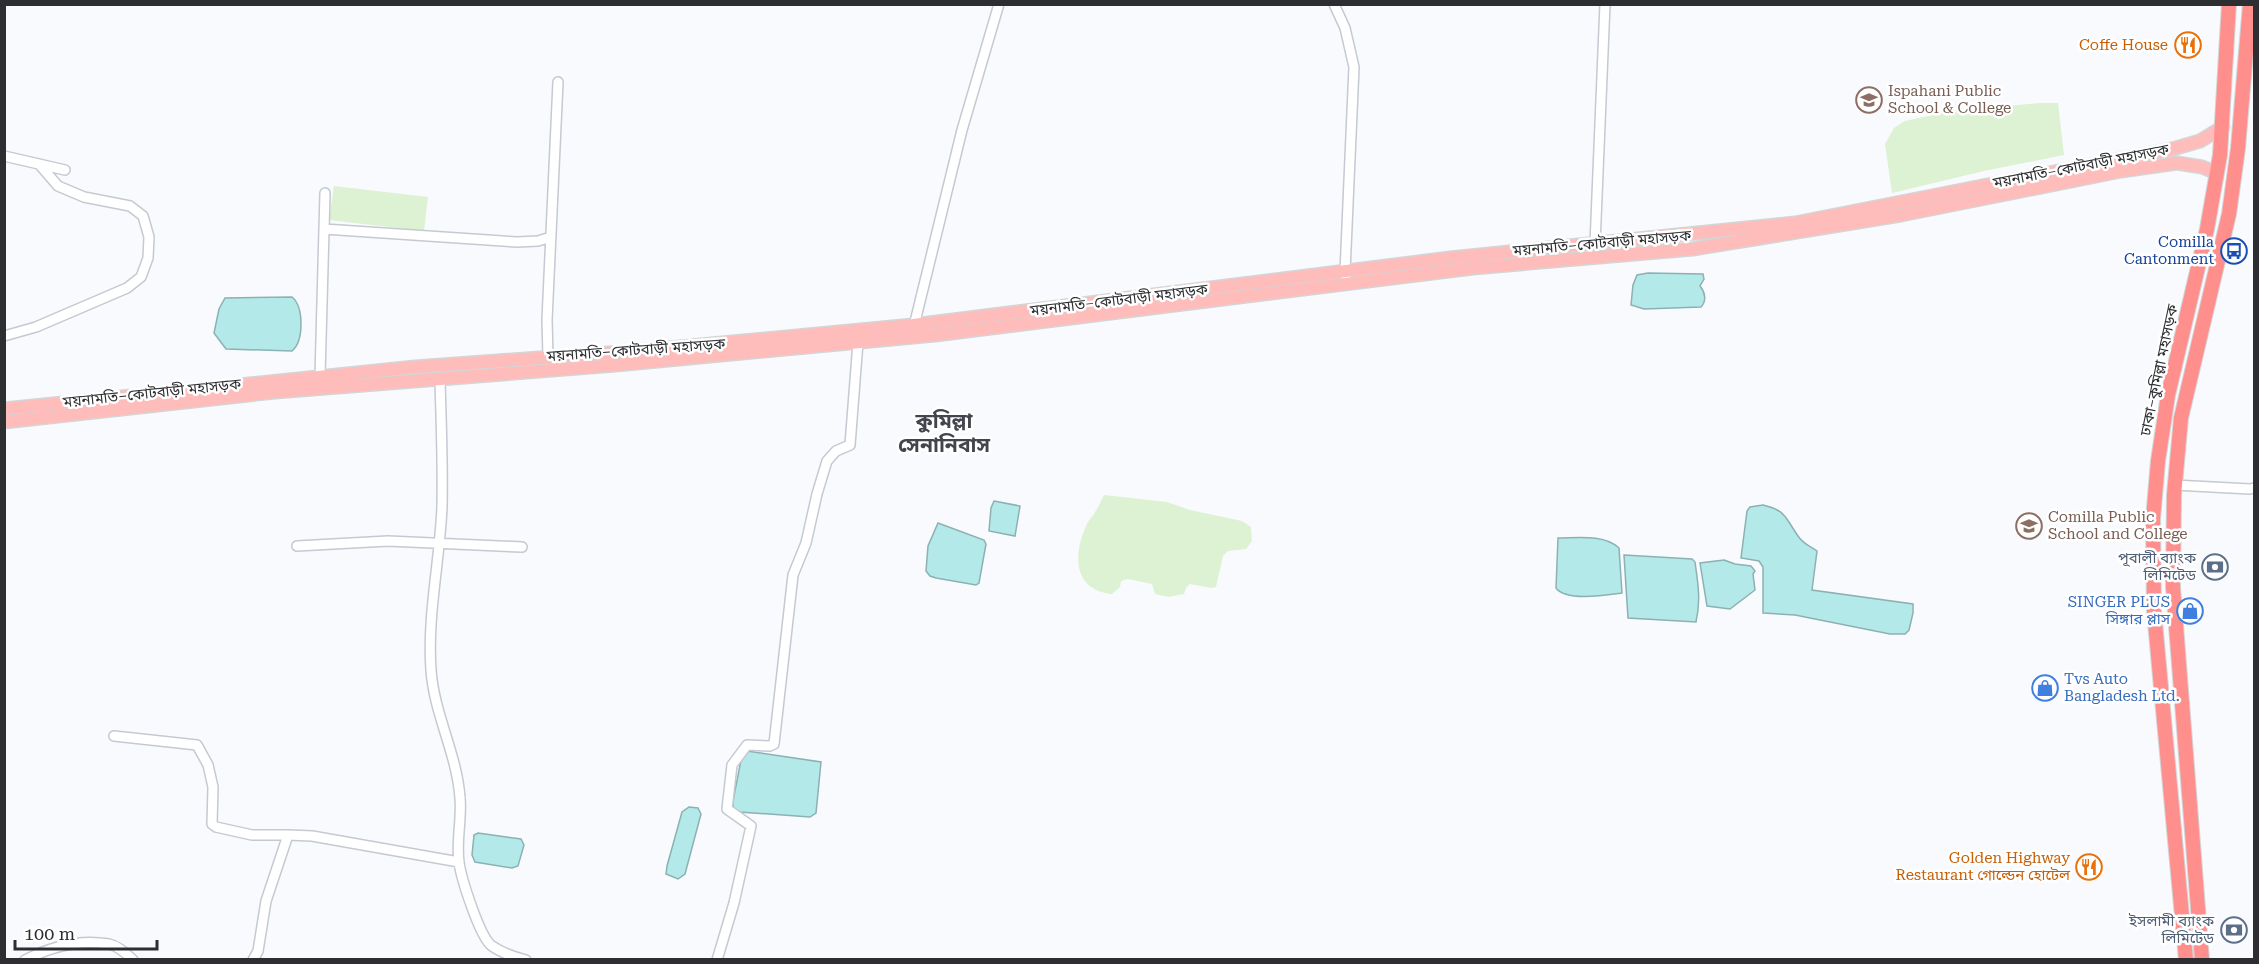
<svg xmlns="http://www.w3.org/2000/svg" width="2259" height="964" viewBox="0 0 2259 964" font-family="'Roboto Serif','Noto Sans Bengali',serif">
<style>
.green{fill:#dcf2d3}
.water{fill:#b4e9e9;stroke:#8cb1b2;stroke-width:1.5}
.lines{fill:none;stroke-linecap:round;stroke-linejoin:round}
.minor-casing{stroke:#c5c9d1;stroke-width:12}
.major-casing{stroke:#d5d5d6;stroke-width:15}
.highway-casing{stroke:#d5d5d6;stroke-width:16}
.minor{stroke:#fff;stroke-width:9}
.major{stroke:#febcbb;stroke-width:12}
.highway{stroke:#fe8f8d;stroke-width:14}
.labels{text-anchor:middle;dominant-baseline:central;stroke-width:5;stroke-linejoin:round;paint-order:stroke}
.food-label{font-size:15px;fill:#c56008;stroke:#fff;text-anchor:end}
.education-label{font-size:15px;fill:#785e54;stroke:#fff;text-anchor:start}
.street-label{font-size:15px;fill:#2d2e31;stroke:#fff}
.transit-label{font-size:15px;fill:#164399;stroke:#fff;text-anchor:end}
.service-label{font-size:15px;fill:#4e5e75;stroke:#fff;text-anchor:end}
.shop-label{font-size:15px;fill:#366cbe;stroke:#fff;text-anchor:end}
.district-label{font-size:21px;font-weight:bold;fill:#42454c;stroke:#fff}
</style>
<rect width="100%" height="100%" fill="#f9fafe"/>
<path class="green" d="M2040 103H2058L2064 155 1984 171 1892 193 1885 144 1894 128 1905 121 1952 111Z
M334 186 428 197 424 231 329 220Z
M1104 495 1167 502 1190 510 1242 521 1251 527 1252 541 1246 549 1228 551 1223 556 1216 587 1211 588 1190 584 1186 588 1184 594 1169 597 1155 594 1152 584 1128 579 1121 581 1120 587 1112 594C1072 590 1073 553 1087 524 1089 519 1093 517 1095 512 1099 507 1101 500 1104 495Z"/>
<path class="water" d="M1648 273 1703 274 1704 279 1700 286C1705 292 1707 301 1701 307L1644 309 1631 305 1633 285 1637 275Z
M292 297C304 307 304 341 292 351L226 349 214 333 219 309 225 298Z
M994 501 1020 506 1015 536 989 531 991 508Z
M1763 505C1786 510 1786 519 1798 536 1803 544 1810 546 1817 551L1812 590 1913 604V613L1909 630 1905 634H1890L1795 615 1763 613V567L1759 561 1741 558 1747 511 1750 507Z
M938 523 984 540 986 544 979 583 976 585 936 578 930 576 926 571 928 546Z
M1558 538C1577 538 1604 534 1619 548L1622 593C1607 595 1566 602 1556 588Z
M1624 555 1692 559 1695 562C1698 583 1701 601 1696 622L1628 618Z
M1724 560 1735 564 1751 566 1755 571 1753 574 1755 590 1730 609 1707 606 1700 563Z
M747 751 821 762 816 813 810 817 739 812 733 807V801L741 760Z
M689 807 698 808 701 814 685 874 678 879 666 874 667 866 682 812Z
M478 833 521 839 524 845 518 866 512 868 475 862 472 855 474 835Z"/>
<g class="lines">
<g class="minor-casing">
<path id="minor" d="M1334 4 1345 28 1354 67 1345 272 1347 284
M4 156 65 170
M324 229 517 242 538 241 551 237
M1595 244 1605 4
M913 330 962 130 999 4
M4 336 36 327 127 288 141 277 148 258 149 237 143 216 130 206 84 197 58 186 39 164
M548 357 547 320 558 82
M320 376 325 193
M440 379C441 421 443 464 442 506 440 561 427 615 431 670 434 714 457 754 460 798 462 819 456 841 459 862 461 878 480 938 492 946 502 953 514 957 526 960
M2174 485 2250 489 2254 488
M297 546 388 541 522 547
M114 736 197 745 208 765 213 787 212 824 216 827 252 835H288
M25 960C50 947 80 939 109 944 118 946 126 953 133 960
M253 960 258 951 266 901 288 835 312 836 459 862
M717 960 734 903 751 826 727 809 732 765 747 745 770 746 774 744 793 575 806 543 817 494 827 461 836 451 850 445 858 342"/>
</g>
<g class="major-casing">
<path id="major" d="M4 409 415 367 636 351 913 325 1450 258 1795 223 2176 148 2200 141 2223 127
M4 422 275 392 616 365 935 335 1473 268 1693 249 1901 215 2121 171 2177 163 2202 167 2217 173"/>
</g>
<g class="highway-casing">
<path id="highway" d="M2186 960 2154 611 2153 519 2158 461 2168 395 2207 229 2220 155 2229 4
M2202 960 2173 587 2174 495 2181 418 2229 214 2238 148 2250 4"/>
</g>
<use href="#minor" class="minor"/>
<use href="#major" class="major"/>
<use href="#highway" class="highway"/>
</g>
<defs>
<g id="restaurant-ring" transform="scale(1.35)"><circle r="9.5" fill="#fff" stroke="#e8710a" stroke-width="1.5"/><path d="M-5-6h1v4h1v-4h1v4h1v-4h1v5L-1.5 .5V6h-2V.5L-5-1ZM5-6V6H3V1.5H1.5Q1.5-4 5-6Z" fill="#e8710a"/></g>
<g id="school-ring" transform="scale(1.35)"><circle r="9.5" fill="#fff" stroke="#8d6e63" stroke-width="1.5"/><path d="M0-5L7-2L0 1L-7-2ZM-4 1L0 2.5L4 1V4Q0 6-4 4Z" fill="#8d6e63"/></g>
<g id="bus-ring" transform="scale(1.35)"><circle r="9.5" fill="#fff" stroke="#1a4fb4" stroke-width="1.5"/><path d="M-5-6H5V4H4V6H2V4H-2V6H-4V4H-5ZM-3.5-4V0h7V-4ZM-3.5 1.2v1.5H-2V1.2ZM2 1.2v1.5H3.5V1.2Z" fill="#1a4fb4"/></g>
<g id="bank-ring" transform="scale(1.35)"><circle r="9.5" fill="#fff" stroke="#5c6f8a" stroke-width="1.5"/><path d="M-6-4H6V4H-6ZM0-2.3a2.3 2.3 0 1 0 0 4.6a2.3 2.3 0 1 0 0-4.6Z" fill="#5c6f8a"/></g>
<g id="shop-ring" transform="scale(1.35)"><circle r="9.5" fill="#fff" stroke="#3f7fe0" stroke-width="1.5"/><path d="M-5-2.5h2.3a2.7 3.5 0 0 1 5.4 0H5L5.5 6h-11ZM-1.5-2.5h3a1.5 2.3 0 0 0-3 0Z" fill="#3f7fe0"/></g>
</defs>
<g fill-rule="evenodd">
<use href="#restaurant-ring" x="2188" y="45"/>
<use href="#school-ring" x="1869" y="100"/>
<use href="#bus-ring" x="2234" y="251"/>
<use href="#school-ring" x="2029" y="526"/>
<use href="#bank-ring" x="2215" y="567"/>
<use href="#shop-ring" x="2190" y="611"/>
<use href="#shop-ring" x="2045" y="688"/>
<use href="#restaurant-ring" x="2089" y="867"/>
<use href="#bank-ring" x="2234" y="930"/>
</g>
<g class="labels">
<g class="food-label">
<text x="2168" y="45">Coffe House</text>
<text x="2070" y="858">Golden Highway<tspan x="2070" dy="17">Restaurant গোল্ডেন হোটেল</tspan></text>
</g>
<g class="education-label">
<text x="1888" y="91">Ispahani Public<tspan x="1888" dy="17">School &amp; College</tspan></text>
<text x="2048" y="517">Comilla Public<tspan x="2048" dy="17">School and College</tspan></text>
</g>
<g class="street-label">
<text transform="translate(2081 166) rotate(-11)">ময়নামতি–কোটবাড়ী মহাসড়ক</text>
<text transform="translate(1602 243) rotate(-5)">ময়নামতি–কোটবাড়ী মহাসড়ক</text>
<text transform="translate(1119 300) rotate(-7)">ময়নামতি–কোটবাড়ী মহাসড়ক</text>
<text transform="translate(636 350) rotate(-4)">ময়নামতি–কোটবাড়ী মহাসড়ক</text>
<text transform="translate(2159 370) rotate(-78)">ঢাকা–কুমিল্লা মহাসড়ক</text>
<text transform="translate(152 393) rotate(-6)">ময়নামতি–কোটবাড়ী মহাসড়ক</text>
</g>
<g class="transit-label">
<text x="2214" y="242">Comilla<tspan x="2214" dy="17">Cantonment</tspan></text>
</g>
<g class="service-label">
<text x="2196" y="558">পূবালী ব্যাংক<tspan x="2196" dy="17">লিমিটেড</tspan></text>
<text x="2214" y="921">ইসলামী ব্যাংক<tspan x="2214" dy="17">লিমিটেড</tspan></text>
</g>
<g class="shop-label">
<text x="2170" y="602">SINGER PLUS<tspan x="2170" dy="17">সিঙ্গার প্লাস</tspan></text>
<text x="2064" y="679" text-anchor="start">Tvs Auto<tspan x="2064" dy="17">Bangladesh Ltd.</tspan></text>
</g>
<g class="district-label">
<text x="944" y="421">কুমিল্লা<tspan x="944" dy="24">সেনানিবাস</tspan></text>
</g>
</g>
<rect width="2259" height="964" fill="none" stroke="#2d2e31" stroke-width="12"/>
<path d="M15 940v9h142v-9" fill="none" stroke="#2d2e31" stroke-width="3"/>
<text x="24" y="940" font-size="18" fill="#2d2e31" stroke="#ffffff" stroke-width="4.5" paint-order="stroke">100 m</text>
</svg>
